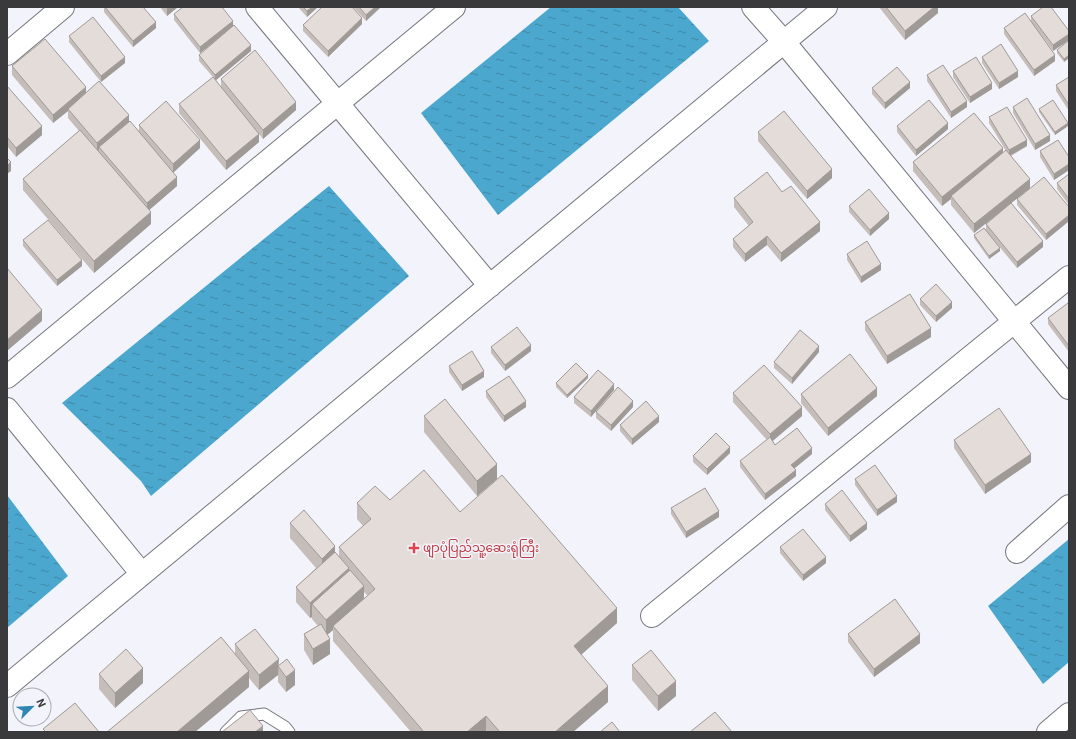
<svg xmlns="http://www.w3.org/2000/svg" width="1076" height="739" viewBox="0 0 1076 739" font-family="Roboto,'Noto Sans Myanmar',sans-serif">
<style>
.water{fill:url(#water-ripples)}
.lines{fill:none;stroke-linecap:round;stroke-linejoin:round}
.lane-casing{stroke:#75757c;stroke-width:13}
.street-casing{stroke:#75757c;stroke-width:24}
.secondary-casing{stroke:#75757c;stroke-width:24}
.lane{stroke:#fff;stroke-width:11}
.street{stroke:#fff;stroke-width:22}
.secondary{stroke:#fff;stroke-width:22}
.wall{fill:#c4bdba;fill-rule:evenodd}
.shaded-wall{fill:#a09a97}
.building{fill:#e4dcd8;stroke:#a09a97}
.health-dot{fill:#e0444e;stroke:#f3f3fb;stroke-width:1.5}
.labels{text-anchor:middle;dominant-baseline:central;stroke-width:3;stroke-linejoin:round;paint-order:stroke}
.health-label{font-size:12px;fill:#be3a42;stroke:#f3f3fb;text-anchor:start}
</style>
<defs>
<pattern id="water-ripples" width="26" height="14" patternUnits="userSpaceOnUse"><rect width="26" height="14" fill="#4ba7ce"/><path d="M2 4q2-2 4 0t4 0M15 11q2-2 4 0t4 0" fill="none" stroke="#3f89a8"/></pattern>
</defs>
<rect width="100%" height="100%" fill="#f3f3fb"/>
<path class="water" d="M551 7H678L709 41 498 215 421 113Z
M329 186 409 276 151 496 141 481 62 403Z
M7 495 68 576 7 628Z
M1069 539V662L1043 684 988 606Z"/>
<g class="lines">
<g class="lane-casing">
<path id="lane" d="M226 732 241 717 264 714 285 727 289 732"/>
</g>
<g class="street-casing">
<path id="street" d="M257 7 490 286
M753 7 784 42 1069 388
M7 54 63 7
M7 377 454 7
M7 409 142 574
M1017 552 1069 506
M652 616 1069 277
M7 686 826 7"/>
</g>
<g class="secondary-casing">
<path id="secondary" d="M1048 732 1069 714"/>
</g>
<use href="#lane" class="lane"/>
<use href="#street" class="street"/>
<use href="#secondary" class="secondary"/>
</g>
<path class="wall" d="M104 7H143L156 28 133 47 104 12Z
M160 7H178L167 16Z
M298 7H318L307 17Z
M353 7H381L366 21Z
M879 7H938V13L905 40Z
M174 14 233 26 251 51 216 80 221 87V79L296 110 263 139 259 134V142L226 170 179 113V104L213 77 199 61V55L216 40 200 53 174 20Z
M1031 16 1069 40 1053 51 1039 32 1055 61 1034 76 1004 34V28L1031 21Z
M362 24 328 57 303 31V25Z
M69 36 125 63 101 82 69 42Z
M1069 40V58L1064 62 1057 53V50Z
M982 57 1018 77 999 89 982 63Z
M12 66 86 93 129 121 139 131V125L200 148 173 172 177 186 149 210 151 224 94 273 23 190V179L79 131 68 118V111L53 123 12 75Z
M953 71 992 89 970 103 953 77Z
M927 75 967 107 951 118 927 81Z
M1069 77V111L1056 91V85Z
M7 86 42 135 16 157 7 146Z
M872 88H910L885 109 872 94Z
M1013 107 1050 141 1035 150 1013 113Z
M1039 109 1068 126 1055 135 1039 112Z
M989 117 1027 146 1011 156 1030 188 1011 203 1043 247 1017 268 993 239 1000 251 989 259 974 238V235L986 229V224L1003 209 974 233 951 205V199L942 206 913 171V162L1003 153 1006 151 989 123Z
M897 126 948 129 916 156 897 132Z
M758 132 832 178 807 199 758 141Z
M1040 151 1069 157V170L1054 180 1040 157Z
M1069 174V205L1057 189V183Z
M782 192 820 231 781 262 767 245 745 262 733 247V239L749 226 734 207V198Z
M1017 199 1069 207V221L1046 240 1017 205Z
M849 206 889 219 870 236 849 212Z
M23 240 82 266 57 286 23 246Z
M847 254 881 270 861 283 847 260Z
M920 299 952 308 936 322 920 305Z
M1069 303V352L1048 324V318Z
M865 322 931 337 887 364 865 330Z
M491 347 531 351 505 371 491 353Z
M819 352 792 384 774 368V362Z
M449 366 484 377 462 391 449 372Z
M588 378 567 398 556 387V383Z
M614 390 591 417 574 403V397Z
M486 391 526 407 504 422 486 397Z
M733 393 802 416 773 441 775 445 812 454 794 469 796 476 765 500 740 467V461L767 440 733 402Z
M801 394 877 396 828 436 801 403Z
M633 407 611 431 596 418V412Z
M424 416 497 479 477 496 424 432Z
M659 422 632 445 620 431V425Z
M954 440 1031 462 985 494 954 448Z
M730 453 707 475 693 462V456Z
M855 479 897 502 877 516 855 485Z
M390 500 460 512 617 623 581 655 608 702 573 732H487L486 731 485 732H411L333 641V630L327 635 330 654 313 665 304 650V634L318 626 312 619V617L310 618 296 602V587L316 568 290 538V523L335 552 339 557V547L363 526 357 519V503ZM364 592 368 596 364 599Z
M825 504 867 529 850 542 825 510Z
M671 508 719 517 686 538 671 514Z
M780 547 826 563 803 581 780 553Z
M848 634 920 643 874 677 848 642Z
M235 644 279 666 295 685 286 692 278 682V675L259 690 249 678V687L195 732H107L235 654Z
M632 665 676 696 658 711 632 680Z
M99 674 143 683 115 708 99 689Z"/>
<path class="shaded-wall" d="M167 7H178L167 16Z
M312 7H318L307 17V11Z
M375 7H381L366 21V15Z
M934 7H938V13L905 40V31Z
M362 18V24L328 57V51Z
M233 21V27L200 53V47Z
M156 22V28L133 47V41Z
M1069 34V40L1053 51V45Z
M251 45V51L215 81V75Z
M1055 55V61L1034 76V70Z
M1069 55V58L1064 62V59Z
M125 57V63L101 82V76Z
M1018 71V77L999 89V83Z
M910 82V88L885 109V103Z
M992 83V89L970 103V97Z
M86 87V96L68 109V111L53 123V115Z
M967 101V107L951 118V112Z
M296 102V110L263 139V130Z
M129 115V124L99 147V150L97 152V143Z
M948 123V129L916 156V150Z
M1068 123V126L1055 135V132Z
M42 126V135L16 157V148Z
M259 134V142L226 170V161Z
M1050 135V141L1035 150V144Z
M200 140V148L173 173V164Z
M1027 140V146L1009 156V150Z
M1003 148V157L951 196V199L942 206V197Z
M11 162V171L7 174V166Z
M1069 164V170L1054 180V174Z
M832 169V178L807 199V191Z
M177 177V186L147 212V203Z
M1030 179V188L974 233V224Z
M151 212V224L94 273V261Z
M889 213V219L870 236V230Z
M1069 215V221L1046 240V234Z
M820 222V231L781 262V253Z
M767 236V245L745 262V254Z
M1043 241V247L1017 268V262Z
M1000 248V251L989 259V256Z
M82 260V266L57 286V280Z
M881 264V270L861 283V277Z
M952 302V308L936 322V316Z
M42 310V321L7 351V340Z
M931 328V337L887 364V356Z
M531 345V351L505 371V365Z
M819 346V352L792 384V378Z
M484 371V377L462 391V385Z
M588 375V378L567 398V395Z
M614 384V390L591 417V411Z
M877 388V396L828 436V428Z
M526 401V407L504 422V416Z
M633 401V407L611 431V425Z
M802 407V416L770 443V434Z
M659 416V422L632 445V439Z
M730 447V453L707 475V469Z
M812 448V454L791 471V465Z
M1031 454V462L985 494V485Z
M497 464V479L477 496V481Z
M796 470V476L765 500V494Z
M897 496V502L877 516V510Z
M719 511V517L686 538V532Z
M867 523V529L850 542V536Z
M335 546V562L322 574V559Z
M826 557V563L803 581V575Z
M349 568V584L312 604V617L310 618V603Z
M364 586V601L333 626V630L326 636V620Z
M617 608V623L574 661V646Z
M920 634V643L874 677V669Z
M330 639V654L313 665V649Z
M279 659 278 675 259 690V675Z
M143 668V683L115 708V693Z
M295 670V685L286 692V677Z
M249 671V687L195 732H177Z
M676 681V696L658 711V696Z
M608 686V702L573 732H555Z
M486 716V731L485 732H467Z
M263 726V732H255Z"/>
<path class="building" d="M105 7H143L156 22 133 41Z
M183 7H222L233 21 200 47 174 14Z
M303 7H312L307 11Z
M322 7H352L362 18 328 51 303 25Z
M359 7H375L366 15Z
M886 7H934L905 31Z
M1043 7H1051L1069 31V34L1053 45 1031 16Z
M1025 13 1055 55 1034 70 1004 28Z
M93 17 125 57 101 76 69 36Z
M234 25 251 45 215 75 199 55Z
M45 39 86 87 53 115 12 66Z
M1069 40V55L1064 59 1057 50Z
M1001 44 1018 71 999 83 982 57Z
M255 50 296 102 263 130 221 79Z
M976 57 992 83 970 97 953 71Z
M943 65 967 101 951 112 927 75Z
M897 67 910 82 885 103 872 88Z
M213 77 259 134 226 161 179 104Z
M1069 77V105L1056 85Z
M99 81 129 115 97 143 68 109Z
M7 86 42 126 16 148 7 137Z
M1027 98 1050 135 1035 144 1013 107Z
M929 100 948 123 916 150 897 126Z
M1053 100 1068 123 1055 132 1039 109Z
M166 101 200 140 173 164 139 125Z
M1007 107 1027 140 1009 150 989 117Z
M784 111 832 169 807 191 758 132Z
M974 113 1003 148 942 197 913 162Z
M130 121 177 177 147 203 99 147Z
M80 130 151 212 94 261 23 179Z
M1058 140 1069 157V164L1054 174 1040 151Z
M1006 150 1030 179 974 224 951 196Z
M7 158 11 162 7 166Z
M767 172 782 192 791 186 820 222 781 253 767 236 745 254 733 239 753 222 734 198Z
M1069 174V199L1057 183Z
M1044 177 1069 207V215L1046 234 1017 199Z
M869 189 889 213 870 230 849 206Z
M1011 203 1043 241 1017 262 986 224Z
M48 220 82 260 57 280 23 240Z
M984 228 1000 248 989 256 974 235Z
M867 241 881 264 861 277 847 254Z
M7 268 42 310 7 340Z
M936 284 952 302 936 316 920 299Z
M910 294 931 328 887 356 865 322Z
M1068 303H1069V346L1048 318Z
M517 327 531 345 505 365 491 347Z
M800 330 819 346 792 378 774 362Z
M472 351 484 371 462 385 449 366Z
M850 354 877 388 828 428 801 394Z
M576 363 588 375 567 395 556 383Z
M764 365 802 407 770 434 733 393Z
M598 370 614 384 591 411 574 397Z
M509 376 526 401 504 416 486 391Z
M618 387 633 401 611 425 596 412Z
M445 399 497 464 477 481 424 416Z
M646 401 659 416 632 439 620 425Z
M999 408 1031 454 985 485 954 440Z
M797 428 812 448 791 465 796 470 765 494 740 461 770 437 775 445Z
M716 433 730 447 707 469 693 456Z
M875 465 897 496 877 510 855 479Z
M424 470 460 512 502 475 617 608 574 646 608 686 555 732H500L486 716 467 732H424L333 626 375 589 339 547 371 519 357 503 375 486 390 500Z
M705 488 719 511 686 532 671 508Z
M842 490 867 523 850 536 825 504Z
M304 510 335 546 322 559 290 523Z
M803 529 826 557 803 575 780 547Z
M335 552 349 568 310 603 296 587Z
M350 570 364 586 326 620 312 604Z
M895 599 920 634 874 669 848 634Z
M321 624 330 639 313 649 304 634Z
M255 629 279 659 259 675 235 644Z
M221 637 249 671 177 732H107Z
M126 649 143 668 115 693 99 674Z
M651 650 676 681 658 696 632 665Z
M287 659 295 670 286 677 278 666Z
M75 703 99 732H46L43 729Z
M250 710 263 726 255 732H222Z
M715 712 732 732H690Z
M612 722 620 732H600Z"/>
<path class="health-dot" d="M412 542h4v4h4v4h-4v4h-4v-4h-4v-4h4z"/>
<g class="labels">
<g class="health-label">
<text x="423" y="548">ဖျာပုံပြည်သူ့ဆေးရုံကြီး</text>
</g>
</g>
<rect width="1076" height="739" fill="none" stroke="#3a3a3d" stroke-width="16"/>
<g transform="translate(32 707) rotate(66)"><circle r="19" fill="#f3f3fb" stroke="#a9a9af"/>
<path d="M0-3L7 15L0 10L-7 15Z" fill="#2f86b5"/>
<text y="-6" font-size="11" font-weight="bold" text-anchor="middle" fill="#3a3a3d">N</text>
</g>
</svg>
